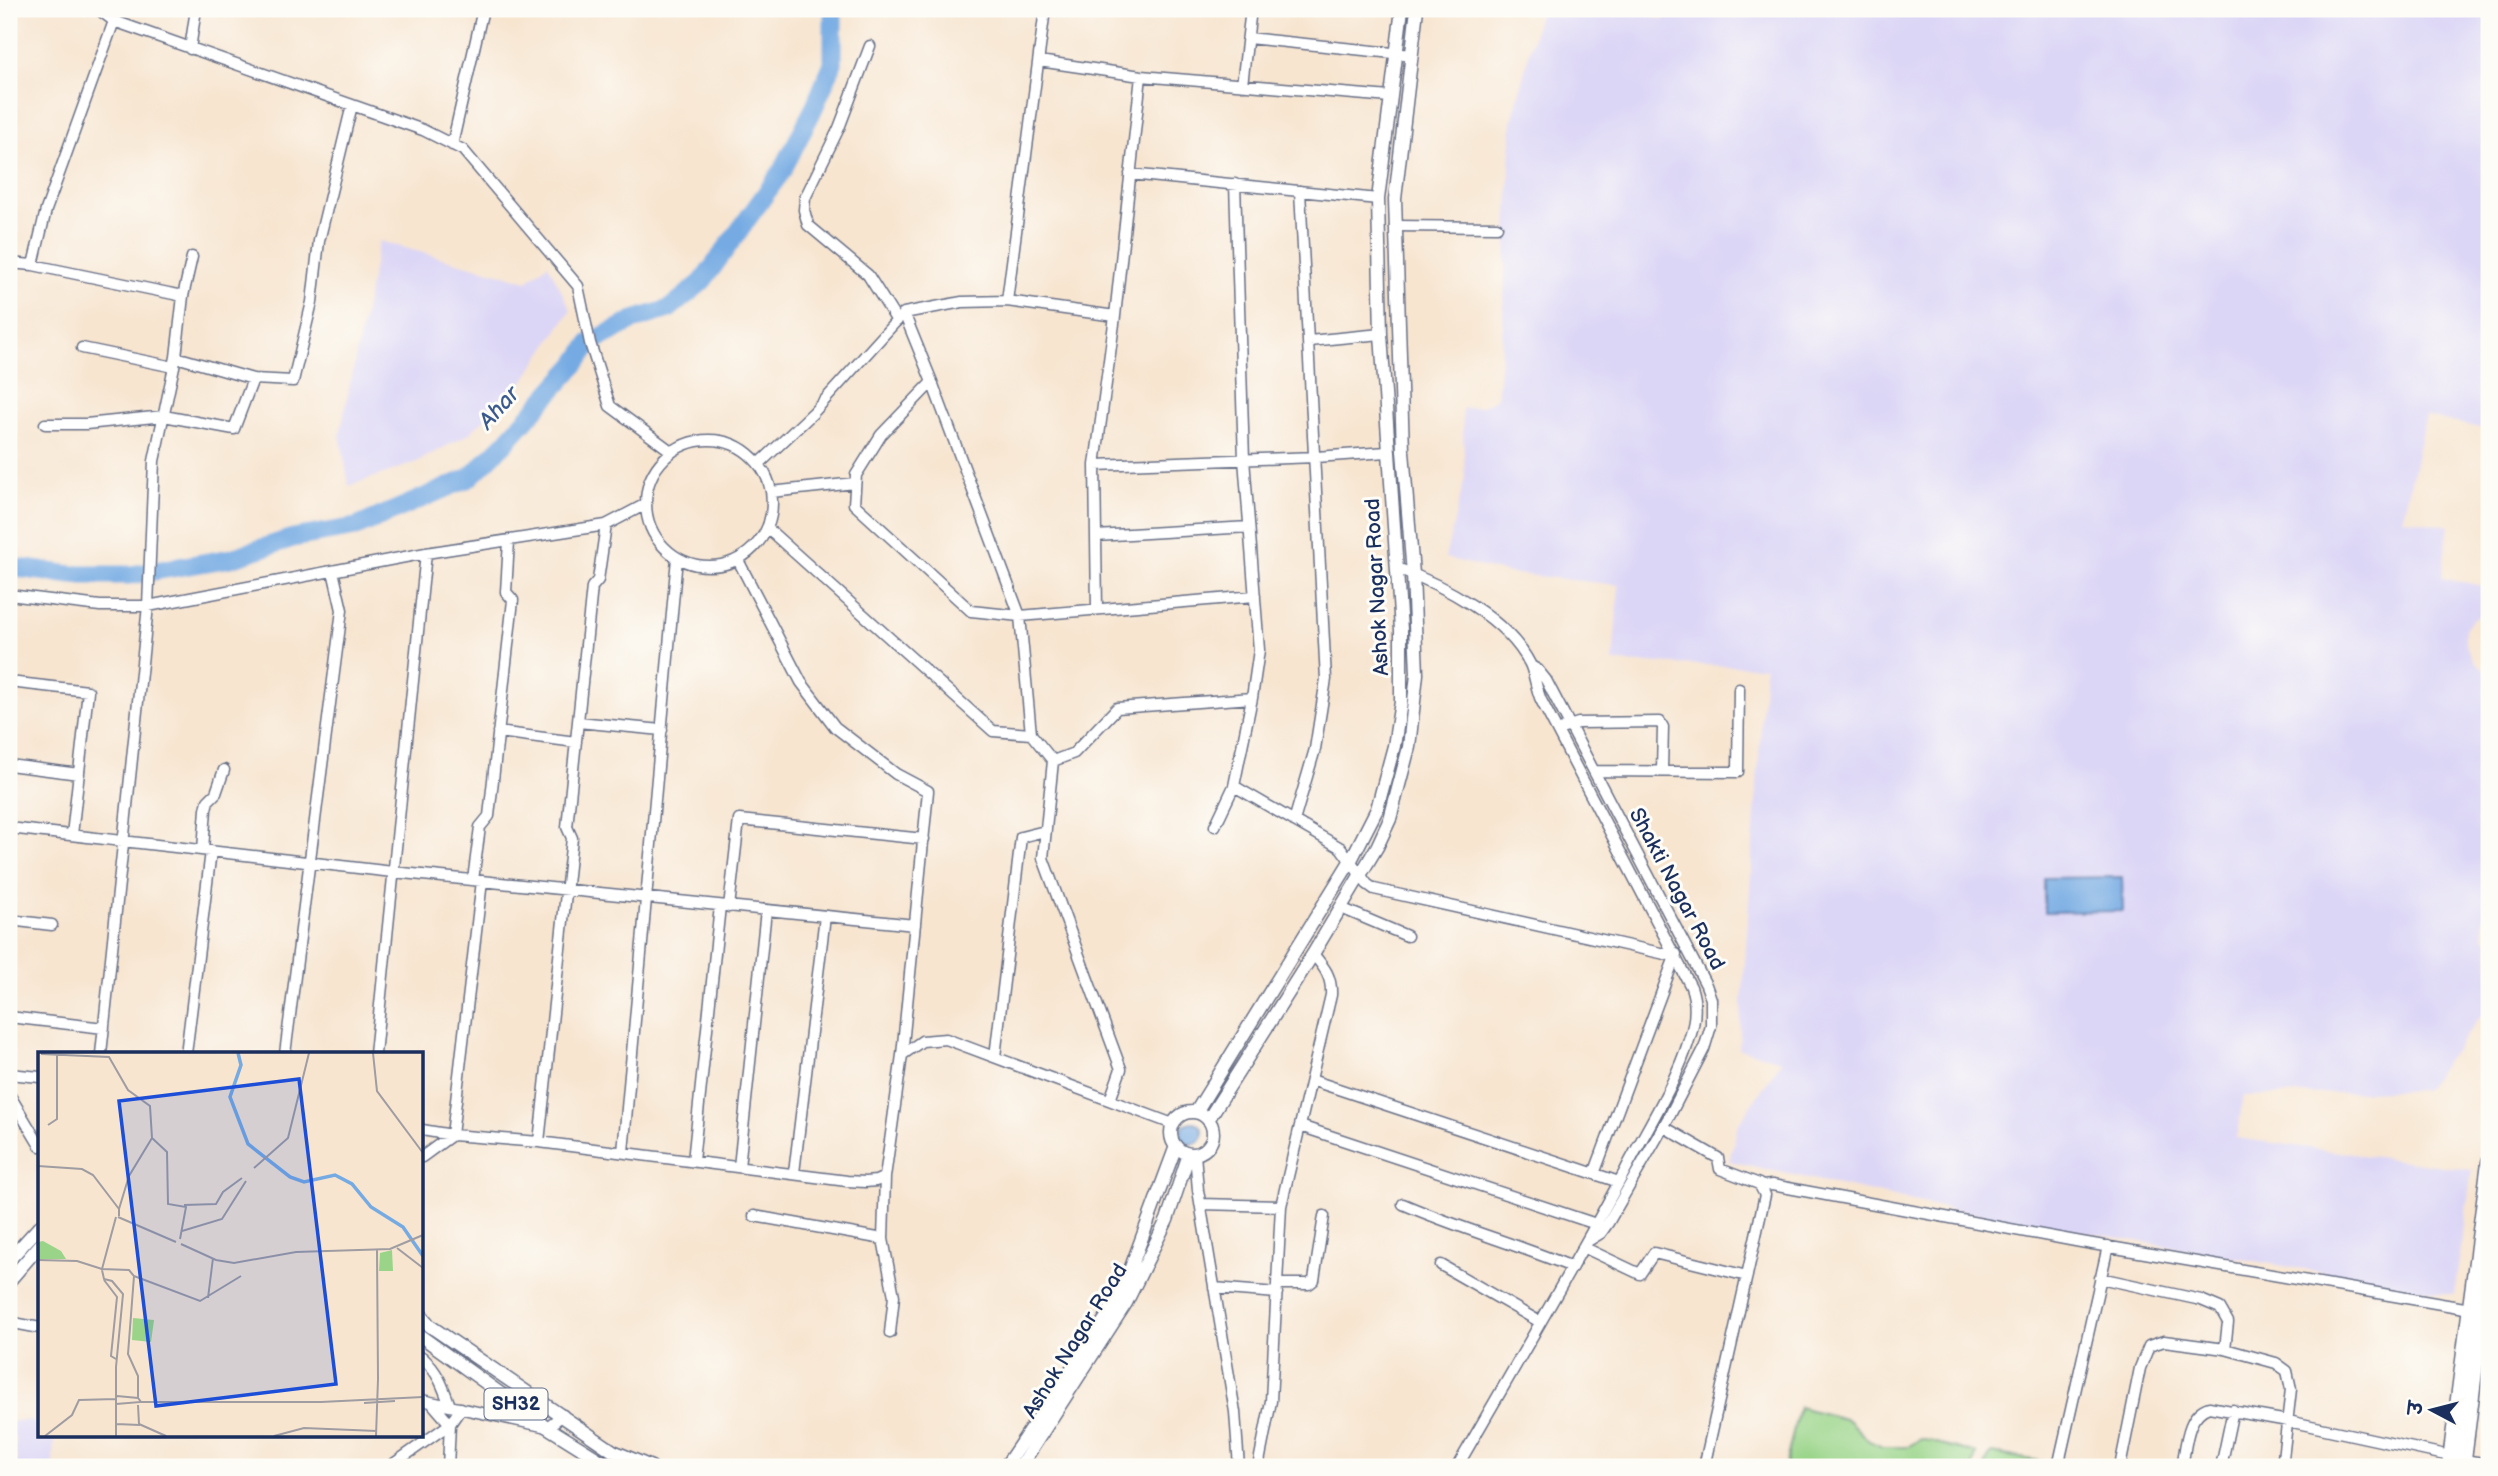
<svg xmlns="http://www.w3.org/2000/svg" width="2498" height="1476" viewBox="0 0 2498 1476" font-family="'Balsamiq Sans','Playpen Sans Deva',sans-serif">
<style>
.built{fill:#dcd6f6}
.green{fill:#99d488;stroke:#5a8273;stroke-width:2}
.water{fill:#75aae3;stroke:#486ca0;stroke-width:2}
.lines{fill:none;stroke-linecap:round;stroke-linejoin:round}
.river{stroke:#75aae3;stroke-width:19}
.minor-casing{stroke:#686f86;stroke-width:13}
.major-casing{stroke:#686f86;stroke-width:15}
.highway-casing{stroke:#686f86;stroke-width:17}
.minor{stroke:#fff;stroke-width:10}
.major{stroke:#fff;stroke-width:12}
.highway{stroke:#fff;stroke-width:14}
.labels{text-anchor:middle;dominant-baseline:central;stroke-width:6;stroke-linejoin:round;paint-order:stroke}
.shield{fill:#fdfcf7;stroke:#5f6c8c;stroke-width:2}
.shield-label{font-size:19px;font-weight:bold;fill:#1b2f5e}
.street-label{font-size:21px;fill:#1b2f5e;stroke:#fdfcf7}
.water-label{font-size:23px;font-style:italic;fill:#3a5a8d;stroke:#fdfcf7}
.inset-river{fill:none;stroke:#75aae3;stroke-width:3.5}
.inset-road{fill:none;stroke:#9f9ca2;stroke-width:2}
.view{fill:#1d4ed8;fill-opacity:0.15;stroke:#1d4ed8;stroke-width:3.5}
.inset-edge{fill:none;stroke:#1b2f5e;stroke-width:3.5}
</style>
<rect width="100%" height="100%" fill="#fdfcf7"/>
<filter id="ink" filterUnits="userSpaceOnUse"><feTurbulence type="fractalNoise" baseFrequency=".0143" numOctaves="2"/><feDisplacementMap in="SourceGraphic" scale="14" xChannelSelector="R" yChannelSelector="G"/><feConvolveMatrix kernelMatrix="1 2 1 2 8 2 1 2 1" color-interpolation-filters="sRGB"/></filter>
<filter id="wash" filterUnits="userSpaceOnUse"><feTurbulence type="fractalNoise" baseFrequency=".00686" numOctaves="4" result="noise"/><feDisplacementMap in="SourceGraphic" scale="28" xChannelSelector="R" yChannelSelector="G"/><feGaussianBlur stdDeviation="1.57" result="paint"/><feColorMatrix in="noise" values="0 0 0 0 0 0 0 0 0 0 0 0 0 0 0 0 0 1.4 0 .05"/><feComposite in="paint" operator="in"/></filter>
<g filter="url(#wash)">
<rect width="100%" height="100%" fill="#f7e5d0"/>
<path class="built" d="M1540 9H1630L1664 20 1667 9H2489V430L2425 416 2403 518 2449 526 2441 578 2489 587V613L2477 616 2469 623 2465 629V644L2475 663 2489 674V907L2483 918 2484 936 2489 943V1016H2481L2424 1090 2244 1096 2236 1138 2472 1170 2454 1295 1950 1209 1729 1161 1738 1125 1782 1060 1739 1049 1765 667 1613 662 1619 585 1508 573 1445 558 1465 477 1462 409 1483 406 1497 398 1502 346 1512 122Z
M379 241 527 281 548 264 571 310 523 382 469 434 415 463 349 486 340 434Z
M29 1420 40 1427V1436H54L53 1467H9V1465L17 1464 15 1437H9V1422Z"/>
<path class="green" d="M1799 1407 1848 1420 1869 1441 1883 1447H1907L1921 1439 1976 1453 1973 1467H1785Z
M1992 1453 2044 1462 2043 1467H1985L1988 1458Z"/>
<path class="water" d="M2122 877 2123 911 2044 912V878Z
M1181 1133a11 11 0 1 1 22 0a11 11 0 1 1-22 0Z"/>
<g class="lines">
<path class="river" d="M9 567 72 575H131L231 558 293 538 356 527 469 478 504 444 576 364 590 343 634 320 669 309 702 282 782 171 813 110 833 63V9"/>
</g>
</g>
<g filter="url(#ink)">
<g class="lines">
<g class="minor-casing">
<path id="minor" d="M98 9 114 21 423 130 463 150 578 286 590 343 610 406 671 451
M1248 38 1412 55
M870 46 839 128 805 198 804 210 808 225 868 275 897 321
M190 49 196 9
M1039 61 1141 76 1390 97
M1242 85 1251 9
M452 145 483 9
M1130 174 1378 199
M1235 184 1244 459 1259 650 1252 698 1234 786 1341 848 1367 884 1374 889 1674 956
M1395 226 1497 227
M9 263 33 265 183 296
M33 265 46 210 114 21
M1007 301 1045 9
M1115 316 1141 76
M1309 341 1381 334
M82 348 174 367
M176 357 253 379
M932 382 881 435 856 475 854 504 971 611 1020 616 1255 596
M45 424H86L164 416 234 429 253 379 293 381 312 302 319 241 352 105
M646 503a63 63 0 1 1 126 0a63 63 0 1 1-126 0Z
M759 464 813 413 900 317
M1095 465 1097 609
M771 492 855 483
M767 528 993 731 1031 734 1053 761 1043 858 1121 1069 1110 1100
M1096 536 1249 527
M738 560 801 682 835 727 896 774 928 791 902 1055
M1397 568C1443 585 1507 618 1530 664 1535 675 1536 689 1541 700L1691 987C1697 1004 1695 1023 1689 1040 1676 1083 1647 1128 1626 1169 1572 1270 1514 1368 1457 1467
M9 595 100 606H148L426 553 606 525 646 504
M1531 666 1538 670 1546 680 1706 985 1711 999V1026L1704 1049 1670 1115 1608 1223 1601 1233 1588 1241
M9 682 88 691 72 835
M578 722 662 730
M1564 728 1578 723 1660 722 1663 727 1662 771
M498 732 576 742
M1031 734 1020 616 932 382 904 313 962 302 1007 301 1115 316 1095 465 1316 457 1387 452
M1053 761 1074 753 1117 708 1252 698
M9 765 79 774
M1594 771 1738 772 1739 689
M1294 821 1315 749 1326 679 1300 191
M1215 826 1234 786
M9 828 393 872 915 925
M203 850 206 809 208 801 216 793 224 770
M473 880 480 827 489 816 513 600 506 592 509 541
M729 907 739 820 924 839
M1341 908 1407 936
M9 920 52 925
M9 1017 104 1028
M101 1054 148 606 154 461 176 357 183 296 192 257
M186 1054 211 851
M285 1054 342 610 333 571
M375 1054 426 553
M995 1057 1021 837 1045 831
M9 1074 40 1077
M1311 1080 1619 1182
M9 1094 40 1146
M1300 1126 1596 1224
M1664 1127 1718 1158 1720 1169 1759 1184 1765 1195 1704 1467
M422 1130 452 1135 482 881
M539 1142 572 838 567 827 592 587 598 580 606 525
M623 1152 677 558
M1195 1154 1198 1190 1235 1412 1239 1467
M422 1157 452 1135 539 1142 847 1181 865 1182 876 1181 885 1177 902 1055 922 1041 946 1039 1173 1124
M693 1161 720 906
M739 1167 766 910
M794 1173 825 916
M1594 1174 1676 954
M1762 1186 1772 1185 2081 1242 2476 1310
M1200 1204 1281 1206
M1403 1204C1458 1228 1516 1244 1572 1267
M754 1216 883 1239 885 1177
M883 1239 894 1296 890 1333
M1583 1247 1640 1274 1654 1253 1747 1276
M1441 1265 1540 1322
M2100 1278 2201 1300 2220 1308 2228 1322 2225 1349
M1278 1284H1309L1314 1280 1324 1216
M1214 1288 1277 1293
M9 1320 19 1324 40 1328
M422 1357C438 1372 443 1386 450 1406
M422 1400 431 1402 450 1424 448 1467
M431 1402 547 1427 563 1415
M2464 1460 2489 1464
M389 1467 450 1424 461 1408
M1258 1467 1271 1401 1281 1206 1331 995C1332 977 1325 968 1313 954
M2058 1467 2108 1246
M2120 1467 2140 1368 2149 1346 2164 1341 2225 1349 2276 1363 2287 1371 2291 1389 2282 1467
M2182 1467C2186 1448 2186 1414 2209 1407L2288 1421 2450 1456
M2221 1467 2233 1410"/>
</g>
<g class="major-casing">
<path id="major" d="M1196 1112 1351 860 1377 809 1394 746 1401 702V630L1381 334 1378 199 1402 9
M1171 1133a21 21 0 1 1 42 0a21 21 0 1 1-42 0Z
M1208 1120 1313 954 1377 847 1390 819 1409 747 1417 674 1413 574 1403 451 1395 199 1417 9
M9 1260 40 1226
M9 1281 40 1245
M422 1316 430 1326 613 1451 651 1467
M422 1337 547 1427 611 1467
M1005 1467 1108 1315 1130 1270 1176 1146
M1020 1467 1126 1303 1167 1220 1189 1154"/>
</g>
<g class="highway-casing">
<path id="highway" d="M2449 1467 2489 1162
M2463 1467 2489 1260"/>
</g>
<use href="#minor" class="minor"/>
<use href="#major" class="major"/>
<use href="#highway" class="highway"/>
</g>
</g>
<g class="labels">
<rect class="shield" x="484.5" y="1388.5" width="63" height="31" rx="5"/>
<g class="shield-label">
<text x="516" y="1404">SH32</text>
</g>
<g class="street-label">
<text transform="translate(1377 587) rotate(-93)">Ashok Nagar Road</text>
<text transform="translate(1677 889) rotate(62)">Shakti Nagar Road</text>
<text transform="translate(1075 1341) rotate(-58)">Ashok Nagar Road</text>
</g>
<g class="water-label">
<text transform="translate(499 408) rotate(-48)">Ahar</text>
</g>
</g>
<g transform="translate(38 1052)">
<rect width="385" height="385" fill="#f7e5d0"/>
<path d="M5 189 23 199 28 207H0V190ZM354 198 355 219H341L342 201ZM95 266 116 268 113 290 94 288Z" fill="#99d488"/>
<path class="inset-river" d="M200 1 203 13 192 45 210 92 252 125 266 130 297 123 314 132 333 155 365 175 385 204"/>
<path class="inset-road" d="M335 1 339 39 385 101M3 2 71 5 90 38 112 54 114 86 91 124 81 157M10 73 19 67V3M114 86 129 100 130 152 148 155 142 187M0 114 44 117 55 123 81 157V164M216 116 250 86 271 1M146 153 178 152 185 140 204 126M78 165 64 217 91 218 96 224 90 302 100 324V346M80 165 138 190M144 179 184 167 208 129M143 192 178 208 196 211 258 200 352 197 385 183M359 196 385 216M339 198 340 327M0 208 39 209 64 217M64 218 66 227 74 229 85 242 78 315V384M96 224 162 249 203 224M66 228 79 245 73 304 78 307M170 246 175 206M103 350H283L385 345M326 351 357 349M78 352 103 350 100 346 79 344M100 353 101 372 128 384M78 372 102 373M7 384 34 363 41 348 78 347M236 384 266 376 339 379M338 384 340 327"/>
<path class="view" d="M261 27 298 332 118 354 81 49Z"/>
<rect width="385" height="385" class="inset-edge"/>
</g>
<rect width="2498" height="1476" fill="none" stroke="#fdfcf7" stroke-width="35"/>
<g transform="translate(2432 1410) rotate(277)" stroke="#fdfcf7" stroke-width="5" paint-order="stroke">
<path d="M0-5L12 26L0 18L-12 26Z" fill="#1b2f5e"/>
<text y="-10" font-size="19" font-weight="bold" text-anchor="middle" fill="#1b2f5e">उ</text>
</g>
</svg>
